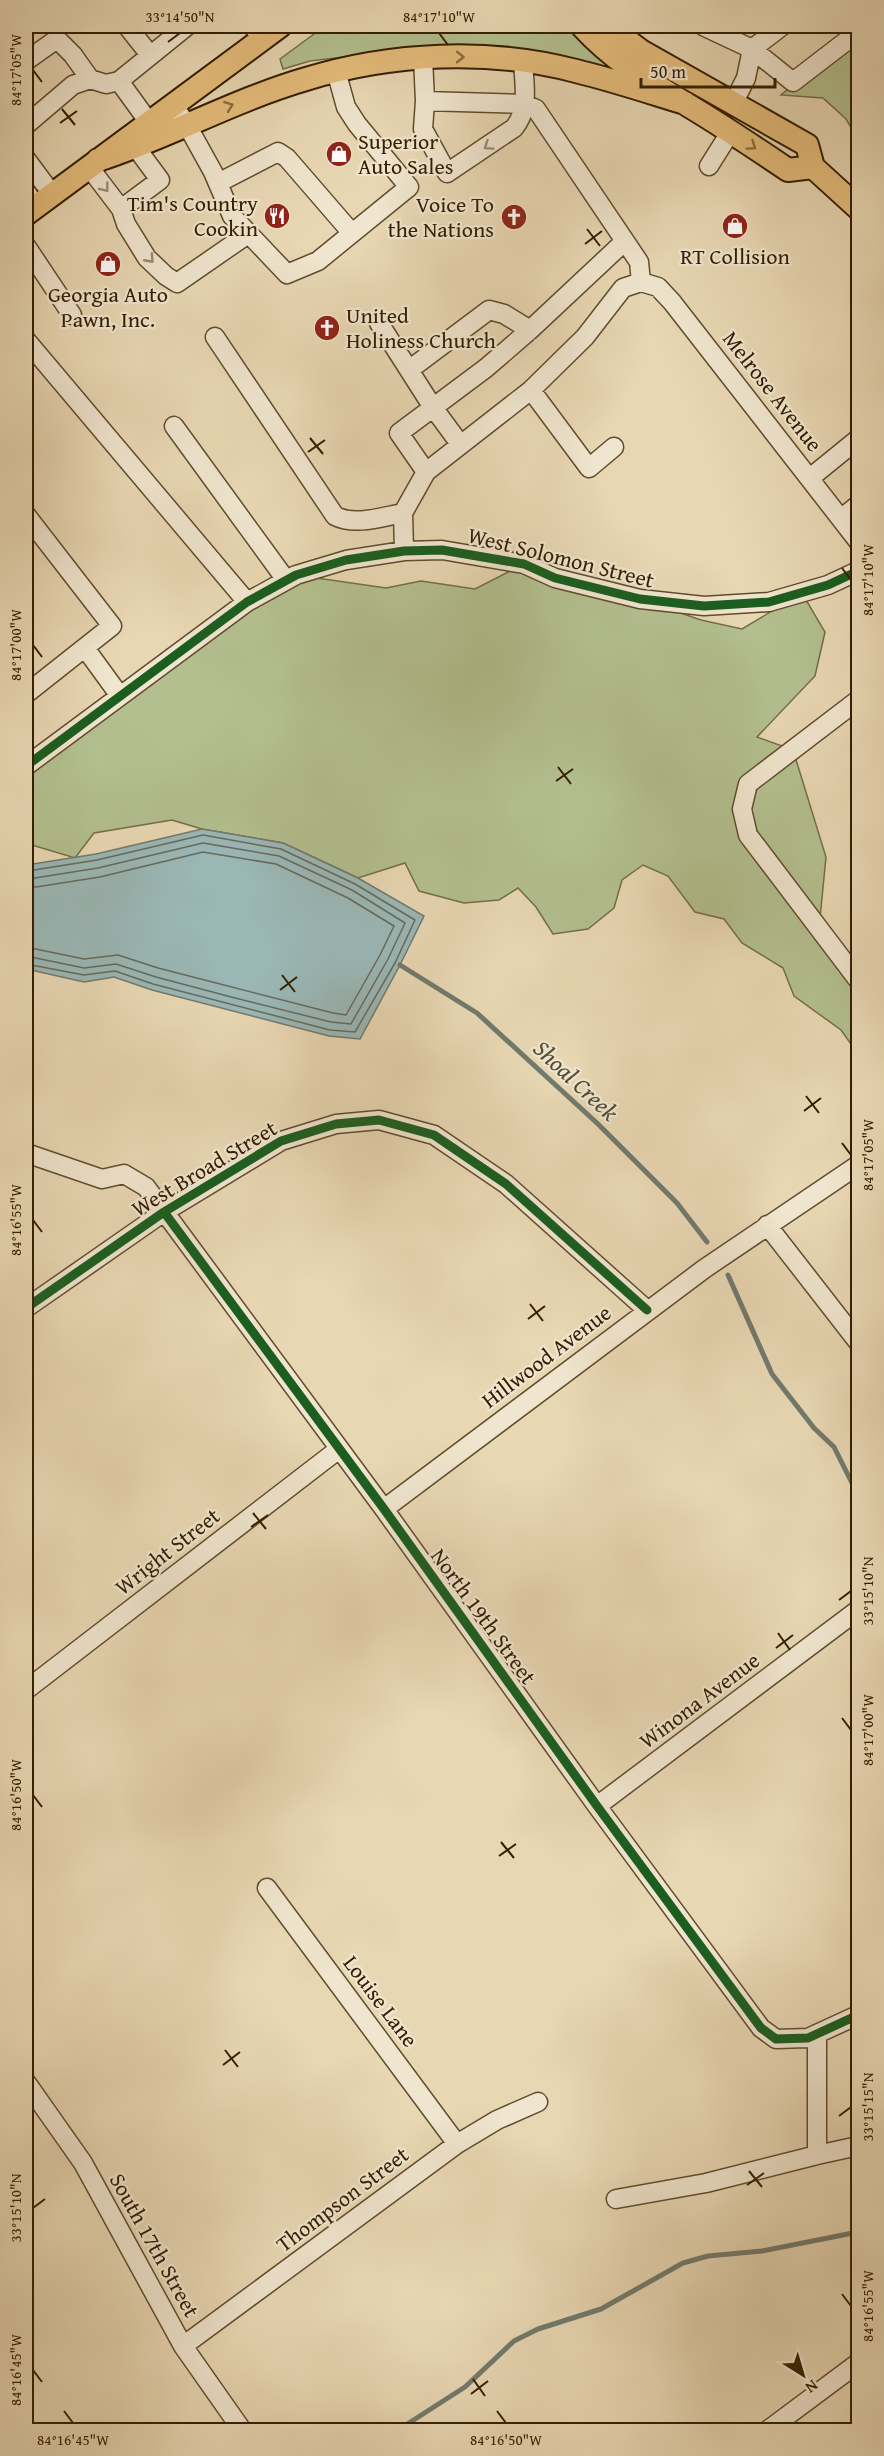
<svg xmlns="http://www.w3.org/2000/svg" width="884" height="2456" viewBox="0 0 884 2456" font-family="'Gentium Book Plus',serif">
<style>
.green{fill:#b3bf8f;stroke:#736e48;stroke-width:1.5}
.water{fill:#9ab7b6;stroke:#717a6d;stroke-width:1.5}
.lines{fill:none;stroke-linecap:round;stroke-linejoin:round}
.shore{stroke:#666a5b;stroke-width:1.5}
.stream{stroke:#717a6d;stroke-width:5}
.minor-casing{stroke:#604c2d;stroke-width:21}
.major-casing{stroke:#331e00;stroke-width:26}
.minor{stroke:#f0e5ce;stroke-width:18}
.major{stroke:#e4bc7a;stroke-width:22}
.cycleway-casing{stroke:#f0e5ce;stroke-width:13}
.cycleway{stroke:#1b5e20;stroke-width:9}
.oneway{stroke:#8c6d3d}
.oneway2{stroke:#9b8b71}
.ticks{fill:none;stroke:#331e00;stroke-width:2}
.labels{text-anchor:middle;dominant-baseline:central;stroke-width:4.5;stroke-linejoin:round;paint-order:stroke}
.poi-label{font-size:22px;fill:#331e00;stroke:#f0e5ce;text-anchor:start}
.street-label{font-size:22px;fill:#331e00;stroke:#f0e5ce}
.water-label{font-size:24px;font-style:italic;fill:#524c37;stroke:#f0e5ce}
.neatline{fill:none;stroke:#331e00;stroke-width:2}
.ticks-label{font-size:15px;text-anchor:middle;fill:#331e00}
</style>
<rect width="100%" height="100%" fill="#e8d7b3"/>
<filter id="stains"><feTurbulence type="fractalNoise" baseFrequency=".00333" numOctaves="4"/><feColorMatrix values="0 0 0 0 .2 0 0 0 0 .09 0 0 0 0 .02 0 0 0 .5 -.17"/></filter>
<radialGradient id="worn" r=".72"><stop offset=".6" stop-color="#630" stop-opacity="0"/><stop offset="1" stop-color="#630" stop-opacity=".3"/></radialGradient>
<path class="green" d="M325 26H571L616 74 439 46 310 61 283 69 280 59Z
M858 33V139L846 119 823 98 781 95Z
M524 564 640 599 701 620 742 629 802 593 825 632 815 676 757 737 793 750 826 857 819 928 858 994V1054L841 1030 794 996 783 968 742 943 724 919 695 912 668 876 643 865 622 880 614 908 588 929 553 934 536 907 518 888 499 900 464 903 419 891 405 863 358 878 283 843 202 829 172 820 94 833 75 858 32 845 26 846V766L296 575 386 588 421 581 475 589Z"/>
<path class="water" d="M202 829 283 843 358 878 424 916 400 965 360 1039 329 1036 152 990 114 977 84 982 26 969V863L33 864 96 854Z"/>
<g class="lines">
<path class="shore" d="M26 869 34 870 97 860 203 835 281 849 355 884 415 920 395 963 355 1032 330 1030 153 984 115 971 84 975 26 964
M26 877 35 878 98 868 203 843 279 856 352 890 405 923 388 959 351 1024 331 1022 235 998 156 977 116 964 84 968 26 956
M26 886 36 887 100 877 203 852 276 864 348 898 394 926 380 955 346 1015 333 1013 158 968 118 955 84 959 26 947"/>
<path class="stream" d="M400 965 477 1013 598 1124 677 1203 707 1242
M728 1275 772 1374 814 1428 834 1447 858 1495
M398 2430 465 2387 514 2341 538 2329 601 2309 683 2263 708 2256 762 2251 858 2232"/>
<g class="minor-casing">
<path id="minor" d="M127 26 150 55
M252 26 264 38
M703 26 752 49 793 82 858 32
M423 58 425 101 423 129 447 173 514 128C530 109 524 84 523 61
M26 61 57 39 73 55 90 79
M425 101 525 104 536 109 639 262 641 282
M734 102 746 78 752 49 782 26
M173 105 187 125 213 172 232 216 287 274 318 261 409 187 357 124 346 107 336 71
M26 125 73 85 90 79 106 84 119 81
M156 132 119 81 187 26
M26 159 52 194
M709 166 731 131
M89 167 121 209 126 224 147 258 166 276 177 283 248 234
M218 183 278 152 287 158 351 232
M26 192 36 206
M121 209 160 180 129 138
M26 246 72 315
M641 282 658 287 672 302 858 541
M379 323 432 406 460 444
M215 337 335 516C355 526 381 517 403 513
M26 340 247 602
M409 370 489 310 504 314 530 330
M531 390 589 468 614 447
M174 426 286 580
M426 472 399 433 486 368 530 330 625 241
M810 478 858 439
M26 515 112 626 26 694
M842 518 858 505
M404 551 403 513 426 472 531 390 585 337 623 288 641 282
M85 648 120 696
M858 700 748 784 742 809 748 835 858 980
M26 766 247 602 296 575 346 560 404 551 442 550 524 564 555 578 640 599 704 606 769 602 828 585 858 571
M26 1153 102 1179 124 1174 146 1187 384 1509 597 1806 761 2028 776 2039 808 2038 858 2015
M767 1225 858 1342
M26 1308 164 1212 281 1141 336 1124 379 1120 434 1135 506 1184 647 1310
M384 1509 704 1269 858 1165
M26 1690 339 1449
M597 1806 858 1610
M267 1888 457 2144
M26 2082 83 2163 183 2346 242 2430
M817 2155 858 2146
M616 2199 706 2183 817 2155V2034
M183 2346 457 2144 497 2120 538 2102
M768 2430 858 2363"/>
</g>
<g class="major-casing">
<path id="major" d="M582 26C612 59 648 81 686 104 721 125 754 147 788 170L813 167
M608 26 641 51 807 145 813 167 858 208
M98 160C169 137 234 100 306 79 391 53 489 48 576 71 613 80 649 92 685 103
M26 214 280 26"/>
</g>
<use href="#minor" class="minor"/>
<use href="#major" class="major"/>
<g class="cycleway-casing">
<path id="cycleway" d="M26 766 247 602 296 575 346 560 404 551 442 550 524 564 555 578 640 599 704 606 769 602 828 585 858 571
M164 1212 384 1509 597 1806 761 2028 776 2039 808 2038 858 2015
M26 1308 164 1212 281 1141 336 1124 379 1120 434 1135 506 1184 647 1310"/>
</g>
<use href="#cycleway" class="cycleway"/>
</g>
<defs><path id="oneway-chevron" d="M-2-3.5L2.5 0L-2 3.5" fill="none" stroke-width="1.6" stroke-linecap="round" stroke-linejoin="round" transform="scale(1.5)"/></defs>
<g class="oneway">
<use href="#oneway-chevron" transform="translate(460 57) rotate(1)"/>
<use href="#oneway-chevron" transform="translate(229 106) rotate(-20)"/>
<use href="#oneway-chevron" transform="translate(752 146) rotate(34)"/>
</g>
<g class="oneway2">
<use href="#oneway-chevron" transform="translate(488 146) rotate(146)"/>
<use href="#oneway-chevron" transform="translate(105 188) rotate(52)"/>
<use href="#oneway-chevron" transform="translate(150 259) rotate(48)"/>
</g>
<path class="ticks" d="M439 33 448 45M168 42 180 33M33 70 42 82M62 109 75 125M60 123 77 111M587 229 600 246M585 244 602 231M310 438 323 454M308 452 325 440M842 568 851 580M33 645 42 657M558 767 571 784M556 781 573 769M282 975 295 992M280 990 297 977M806 1096 819 1113M804 1111 821 1098M842 1143 851 1155M33 1220 42 1232M530 1304 543 1321M528 1319 545 1306M253 1513 266 1529M251 1527 268 1515M839 1600 851 1591M778 1633 790 1650M776 1648 793 1635M842 1718 851 1730M33 1795 42 1807M501 1842 514 1858M499 1856 516 1844M225 2050 238 2067M223 2065 240 2052M839 2116 851 2107M749 2171 762 2187M747 2185 764 2173M33 2208 45 2199M842 2294 851 2306M33 2370 42 2382M473 2379 485 2396M471 2394 488 2381M64 2411 73 2423M497 2411 506 2423"/>
<defs>
<g id="shop-disc" transform="scale(1.35)"><circle r="9.5" fill="#8f2418" stroke="#f0e5ce"/><path d="M-5-2.5h2.3a2.7 3.5 0 0 1 5.4 0H5L5.5 6h-11ZM-1.5-2.5h3a1.5 2.3 0 0 0-3 0Z" fill="#fff"/></g>
<g id="restaurant-disc" transform="scale(1.35)"><circle r="9.5" fill="#8f2418" stroke="#f0e5ce"/><path d="M-5-6h1v4h1v-4h1v4h1v-4h1v5L-1.5 .5V6h-2V.5L-5-1ZM5-6V6H3V1.5H1.5Q1.5-4 5-6Z" fill="#fff"/></g>
<g id="church-disc" transform="scale(1.35)"><circle r="9.5" fill="#8f2418" stroke="#f0e5ce"/><path d="M-1.2-6h2.4v3.5h3.3v2.4h-3.3V6h-2.4V-.1h-3.3v-2.4h3.3Z" fill="#fff"/></g>
</defs>
<g fill-rule="evenodd">
<use href="#shop-disc" x="339" y="154"/>
<use href="#restaurant-disc" x="277" y="216"/>
<use href="#church-disc" x="514" y="217"/>
<use href="#shop-disc" x="735" y="226"/>
<use href="#shop-disc" x="108" y="264"/>
<use href="#church-disc" x="327" y="328"/>
</g>
<g class="labels">
<g class="poi-label">
<text x="358" y="141">Superior<tspan x="358" dy="25">Auto Sales</tspan></text>
<text x="258" y="203" text-anchor="end">Tim's Country<tspan x="258" dy="25">Cookin</tspan></text>
<text x="494" y="204" text-anchor="end">Voice To<tspan x="494" dy="25">the Nations</tspan></text>
<text x="735" y="256" text-anchor="middle">RT Collision</text>
<text x="108" y="294" text-anchor="middle">Georgia Auto<tspan x="108" dy="25">Pawn, Inc.</tspan></text>
<text x="346" y="315">United<tspan x="346" dy="25">Holiness Church</tspan></text>
</g>
<g class="street-label">
<text transform="translate(773 391) rotate(52)">Melrose Avenue</text>
<text transform="translate(561 557) rotate(14)">West Solomon Street</text>
<text transform="translate(204 1168) rotate(-31)">West Broad Street</text>
<text transform="translate(546 1356) rotate(-37)">Hillwood Avenue</text>
<text transform="translate(167 1551) rotate(-38)">Wright Street</text>
<text transform="translate(484 1616) rotate(54)">North 19th Street</text>
<text transform="translate(699 1700) rotate(-37)">Winona Avenue</text>
<text transform="translate(381 2001) rotate(53)">Louise Lane</text>
<text transform="translate(342 2199) rotate(-37)">Thompson Street</text>
<text transform="translate(155 2245) rotate(61)">South 17th Street</text>
</g>
<g class="water-label">
<text transform="translate(576 1080) rotate(43)">Shoal Creek</text>
</g>
</g>
<rect width="884" height="2456" fill="none" stroke="#e8d7b3" stroke-width="66"/>
<g transform="translate(803 2375) rotate(143)" stroke="#f0e5ce" stroke-width="4.5" paint-order="stroke">
<path d="M0-4.5L10 22L0 15L-10 22Z" fill="#331e00"/>
<text y="-9" font-size="16" font-weight="bold" text-anchor="middle" fill="#331e00">N</text>
</g>
<path d="M641 78v9h134v-9" fill="none" stroke="#331e00" stroke-width="3"/>
<text x="650" y="78" font-size="18" fill="#331e00" stroke="#f0e5ce" stroke-width="4.5" paint-order="stroke">50 m</text>
<rect x="33" y="33" width="818" height="2390" class="neatline"/>
<g class="ticks-label">
<text x="180" y="22">33°14'50"N</text>
<text x="439" y="22">84°17'10"W</text>
<text transform="translate(16 70) rotate(-90)" y="5">84°17'05"W</text>
<text transform="translate(868 580) rotate(-90)" y="5">84°17'10"W</text>
<text transform="translate(16 645) rotate(-90)" y="5">84°17'00"W</text>
<text transform="translate(868 1155) rotate(-90)" y="5">84°17'05"W</text>
<text transform="translate(16 1220) rotate(-90)" y="5">84°16'55"W</text>
<text transform="translate(868 1591) rotate(-90)" y="5">33°15'10"N</text>
<text transform="translate(868 1730) rotate(-90)" y="5">84°17'00"W</text>
<text transform="translate(16 1795) rotate(-90)" y="5">84°16'50"W</text>
<text transform="translate(868 2107) rotate(-90)" y="5">33°15'15"N</text>
<text transform="translate(16 2208) rotate(-90)" y="5">33°15'10"N</text>
<text transform="translate(868 2306) rotate(-90)" y="5">84°16'55"W</text>
<text transform="translate(16 2370) rotate(-90)" y="5">84°16'45"W</text>
<text x="73" y="2445">84°16'45"W</text>
<text x="506" y="2445">84°16'50"W</text>
</g>
<rect width="100%" height="100%" filter="url(#stains)"/>
<rect width="100%" height="100%" fill="url(#worn)"/>
</svg>
